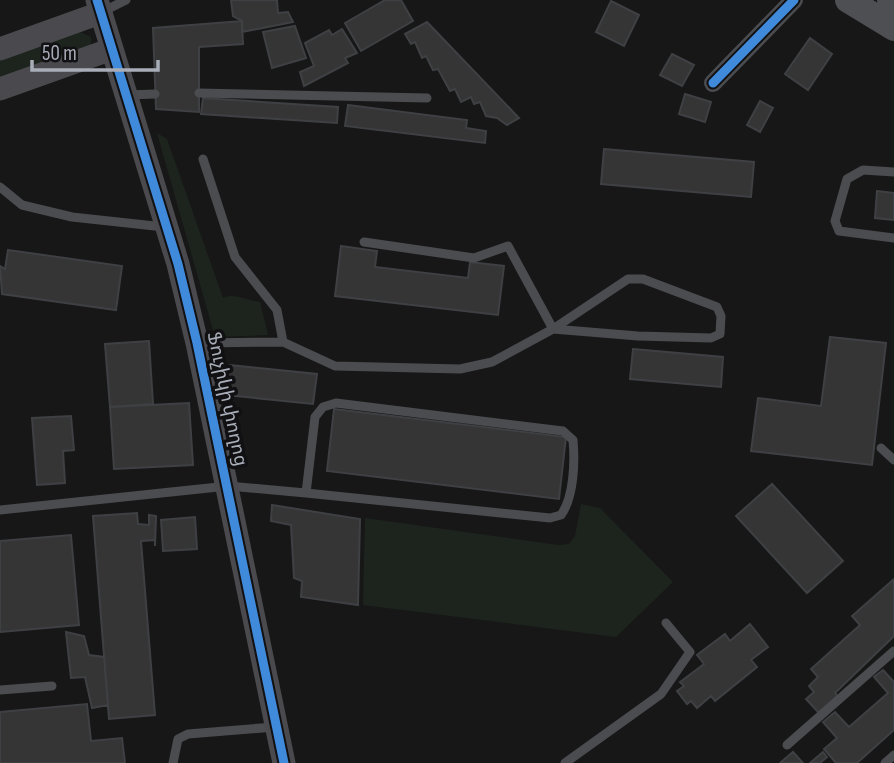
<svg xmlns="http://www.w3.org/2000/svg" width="894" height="763" viewBox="0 0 894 763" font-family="'Sofia Sans Condensed','Noto Sans Armenian',sans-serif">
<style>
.green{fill:#1d241e}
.building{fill:#353536;stroke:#3f4043;stroke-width:2}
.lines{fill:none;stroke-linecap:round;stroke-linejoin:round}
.lane{stroke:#4b4c50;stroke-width:9}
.street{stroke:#4b4c50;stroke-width:18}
.secondary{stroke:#4a4a4e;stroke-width:23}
.primary{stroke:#4d4f52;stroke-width:26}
.cycleway-casing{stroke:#111113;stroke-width:13}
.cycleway{stroke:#408adc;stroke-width:9}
.labels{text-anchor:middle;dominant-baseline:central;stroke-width:7;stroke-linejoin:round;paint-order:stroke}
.street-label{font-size:19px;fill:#a8adb8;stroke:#111113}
</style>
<rect width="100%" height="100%" fill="#171717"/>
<path class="green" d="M78 31 91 37V49L0 85V60Z
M157 133 167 139 223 298C236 292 246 301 260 302L268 335 215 337Z
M581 504 600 508 673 582 616 637 363 605 365 518 558 545 569 544 575 536Z"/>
<path class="building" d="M231 0H277L278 13 288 12 293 22 242 32V21L233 16Z
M385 0H401L413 21 361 51 345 23Z
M611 1 639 15 624 46 596 32Z
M242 21 243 44 199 47V112L156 109 153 28Z
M427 22 519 118 507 125 497 118 486 116 480 102 474 104 471 97 461 102 455 89 450 91 438 69 433 70 426 56 422 58 415 42 411 44 405 34Z
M295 26 306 58 272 68 263 32Z
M342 29 357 53 345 58 348 63 304 86 300 72 314 66 305 43 329 30 332 35Z
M810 38 832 54 808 90 785 74Z
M672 54 694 65 682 86 660 75Z
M685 94 711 102 705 122 679 114Z
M203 98 338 107 337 123 201 114Z
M760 101 773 108 760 132 747 125Z
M348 105 467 120 466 128 486 131 485 143 345 126Z
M604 149 754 162 751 197 601 184Z
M877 191 894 193V220L875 218Z
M341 246 377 251 375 267 468 278 470 262 504 266 498 315 335 296Z
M8 250 122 266 116 310 2 294 0 266 5 269Z
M830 337 886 343 872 465 751 451 758 398 821 406Z
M149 341 153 404 110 407 105 344Z
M633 349 723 357 721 387 630 379Z
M230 365 317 374 313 404 226 395Z
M189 403 193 465 114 469 110 407Z
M334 409 566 437 559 499 327 471Z
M71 416 74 450 63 451 65 483 37 485 32 418Z
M772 484 843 561 807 593 736 516Z
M272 505 360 519 358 605 301 597 302 581 294 578 291 525 271 521Z
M137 513 138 524 149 525V515L156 516 155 546V540L141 541 155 715 109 719 93 516Z
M195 517 197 549 163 551 161 520Z
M71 535 79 625 0 632V541Z
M894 579V636L835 693 839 698 820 714 806 699 814 692 809 686 818 677 811 669 860 625 852 616Z
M750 624 768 647 751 660 757 667 715 701 711 696 697 708 691 701 687 704 677 691 684 686 680 682 704 664 697 655 725 634 730 641Z
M66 632 84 636 89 655 104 657 108 705 92 708 85 677 71 678Z
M883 670 894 682V730L857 763H836L824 749 837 738 823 722 835 712 849 727 888 693 874 677Z
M87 704 91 741 122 738 125 763H0V712Z
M793 752 803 763H780Z
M823 752 827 757 820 763H810Z"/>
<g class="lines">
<path class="lane" d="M102 12 126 0
M199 93 427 98
M128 95 155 94
M894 172 863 170 847 179 835 221 839 231 894 238
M0 187 22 205 72 217 164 227
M628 279H643L717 307 721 316 720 334 711 338 638 336 553 329Z
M283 342 335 366 460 369 492 362 553 329 508 246 474 258 364 242
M199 343 283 342 277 310 235 257 203 159
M881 448 894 460
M0 510 228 486 306 493 550 518 561 515C574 497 575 462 573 440L563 431 336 403 323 407 315 417 306 493
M0 690 52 686
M787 745 894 651
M173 763 178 739 188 734 274 727
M565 763 661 694 690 652 666 623
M885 763 894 755"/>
<path class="street" d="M713 83 794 0"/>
<path class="secondary" d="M97 0 178 264 197 343 284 763
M0 49 100 13
M0 89 112 49"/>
<path class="primary" d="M848 0 894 28
M890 0 894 3"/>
<g class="cycleway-casing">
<path id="cycleway" d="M97 0 178 264 197 343 284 763
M713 83 794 0"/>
</g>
<use href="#cycleway" class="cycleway"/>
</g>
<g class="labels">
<g class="street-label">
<text transform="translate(227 399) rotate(78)">Ֆուչիկի փողոց</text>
</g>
</g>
<path d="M32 60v10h126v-10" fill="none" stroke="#a8adb8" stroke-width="3.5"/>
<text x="42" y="60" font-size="21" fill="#a8adb8" stroke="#111113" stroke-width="5" paint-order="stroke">50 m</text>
</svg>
